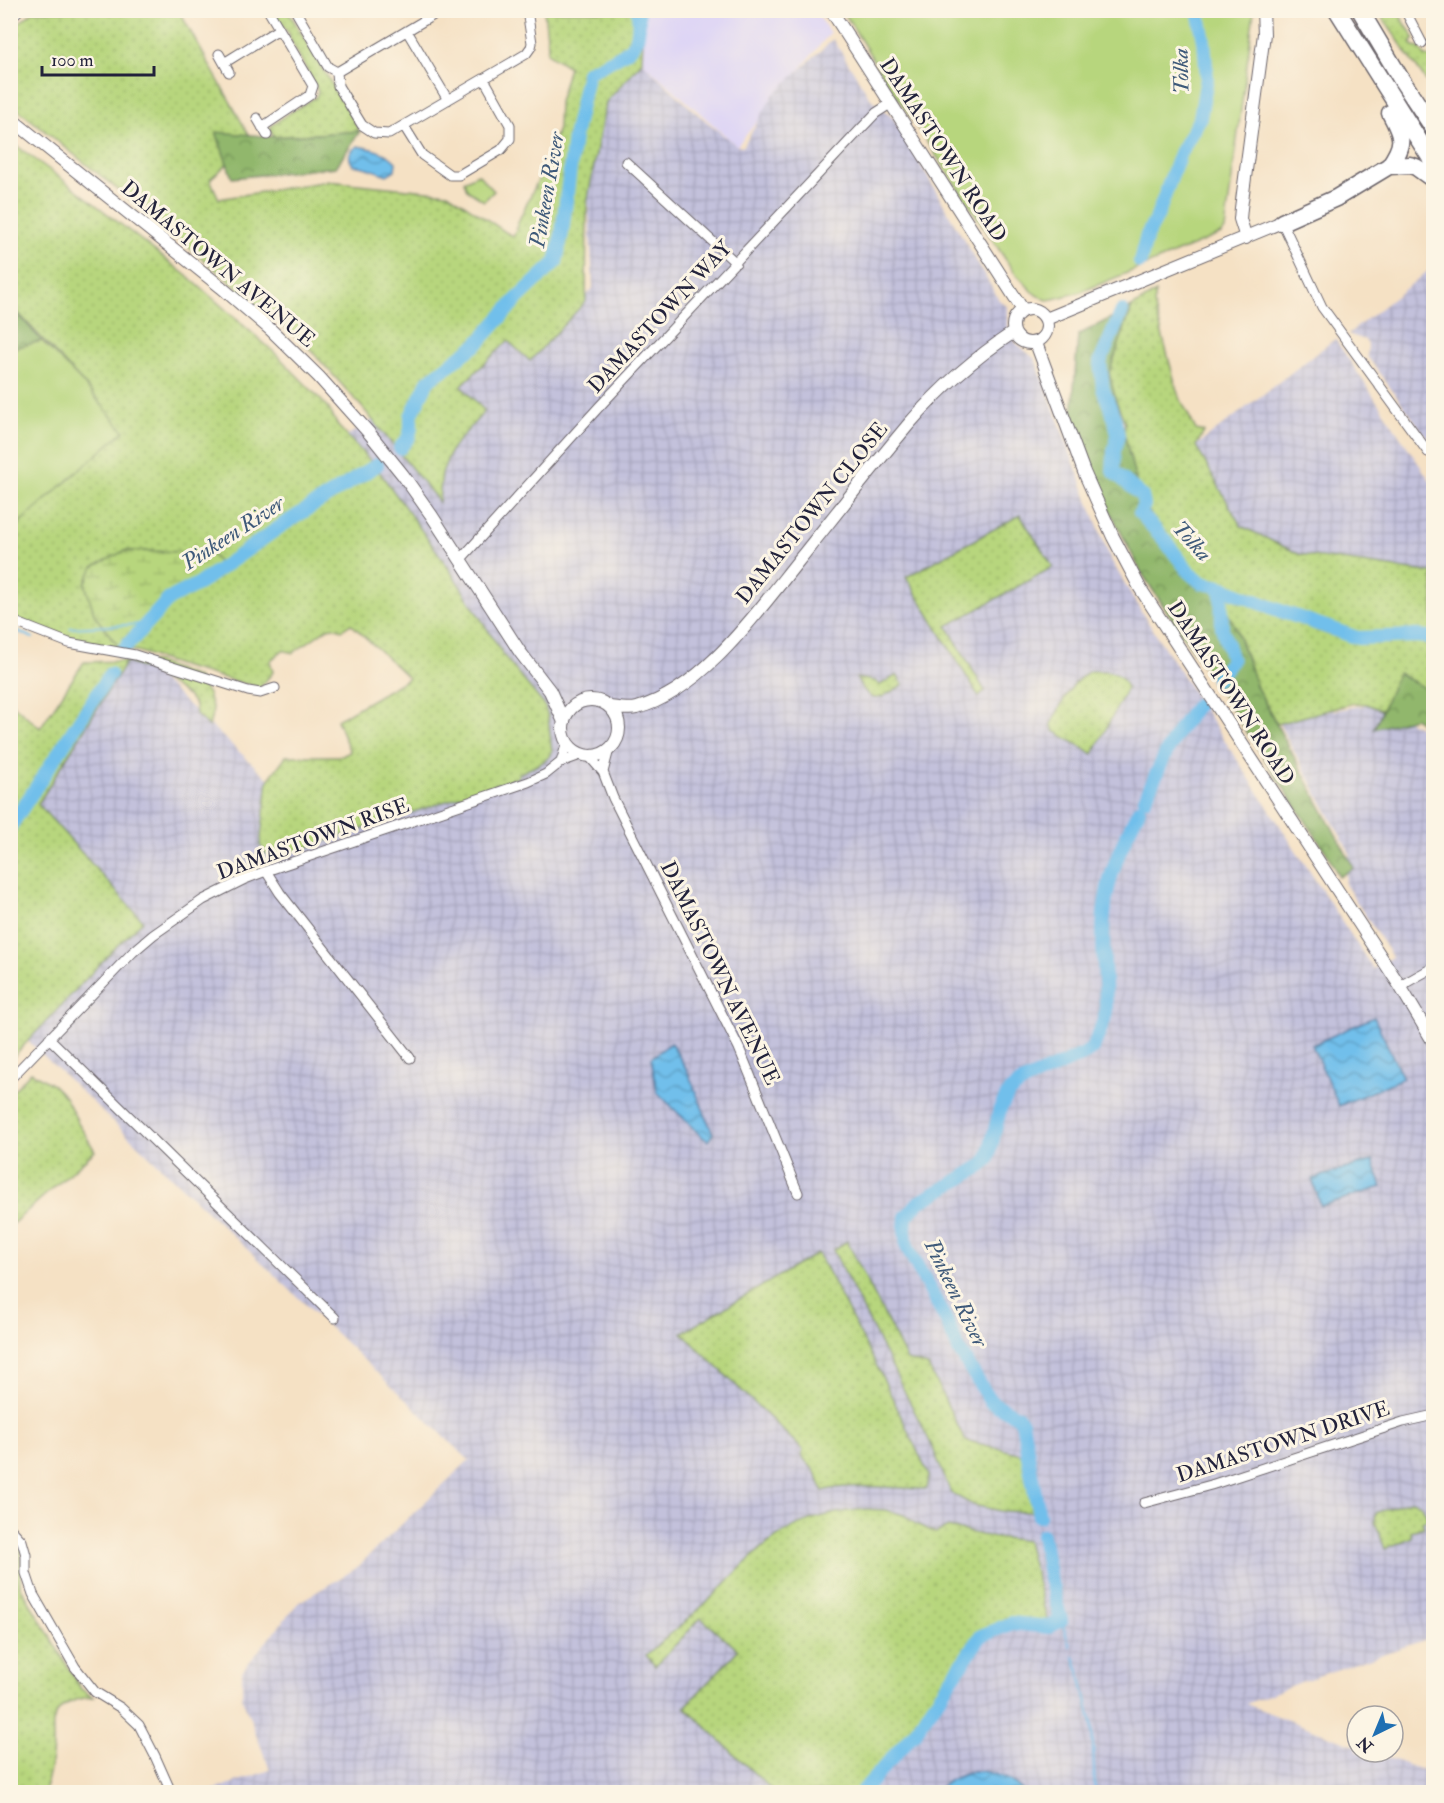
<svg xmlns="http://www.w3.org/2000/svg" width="1444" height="1803" viewBox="0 0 1444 1803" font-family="'IM FELL Double Pica',serif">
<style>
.built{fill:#ded5f5}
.industrial{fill:url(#industrial-grid)}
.grass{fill:url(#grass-dots);stroke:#6c7c5c;stroke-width:1.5;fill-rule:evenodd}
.forest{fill:url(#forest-crowns);stroke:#5a6c54;stroke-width:1.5}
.wetland{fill:url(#wetland-marsh);stroke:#6c7c5c;stroke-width:1.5}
.green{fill:#b7d67d;stroke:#6c7c5c;stroke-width:1.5}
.water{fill:url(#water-waves);stroke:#4a7093;stroke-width:1.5}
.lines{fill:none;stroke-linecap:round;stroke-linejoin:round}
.stream{stroke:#71bfeb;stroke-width:2}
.river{stroke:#71bfeb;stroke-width:14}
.street-casing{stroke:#6c656b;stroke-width:11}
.secondary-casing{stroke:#6c656b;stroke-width:14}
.highway-casing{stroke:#6c656b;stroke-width:19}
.street{stroke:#fff;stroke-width:9}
.secondary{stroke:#fff;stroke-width:12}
.highway{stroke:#fff;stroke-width:16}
.labels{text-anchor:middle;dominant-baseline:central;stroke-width:6;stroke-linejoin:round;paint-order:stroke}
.street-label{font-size:21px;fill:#22223b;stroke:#fcf5e5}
.water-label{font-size:22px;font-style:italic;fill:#3e5979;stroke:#fcf5e5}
</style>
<defs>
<pattern id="industrial-grid" width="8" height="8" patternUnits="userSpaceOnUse" patternTransform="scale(1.5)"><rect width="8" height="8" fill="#c3c1db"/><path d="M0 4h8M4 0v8" fill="none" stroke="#a7a6bd"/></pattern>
<pattern id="grass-dots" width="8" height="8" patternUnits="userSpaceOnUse" patternTransform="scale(1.5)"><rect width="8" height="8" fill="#b7d67d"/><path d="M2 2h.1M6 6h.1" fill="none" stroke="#9db76d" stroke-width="1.8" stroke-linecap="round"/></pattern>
<pattern id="forest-crowns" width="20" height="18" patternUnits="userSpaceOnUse" patternTransform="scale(1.5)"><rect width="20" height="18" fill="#91b76c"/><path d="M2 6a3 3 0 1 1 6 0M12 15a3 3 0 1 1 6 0" fill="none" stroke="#76945a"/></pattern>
<pattern id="wetland-marsh" width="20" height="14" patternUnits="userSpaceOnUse" patternTransform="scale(1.5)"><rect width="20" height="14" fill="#b7d67d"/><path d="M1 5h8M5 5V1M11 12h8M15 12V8" fill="none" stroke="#9db76d"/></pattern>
<pattern id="water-waves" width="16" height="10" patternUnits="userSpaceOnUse" patternTransform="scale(1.5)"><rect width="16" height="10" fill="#71bfeb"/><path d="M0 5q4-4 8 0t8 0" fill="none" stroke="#5c9bc0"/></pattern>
</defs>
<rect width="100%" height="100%" fill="#fcf5e5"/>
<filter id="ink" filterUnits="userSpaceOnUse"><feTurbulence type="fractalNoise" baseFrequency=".0167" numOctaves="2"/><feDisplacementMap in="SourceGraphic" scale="12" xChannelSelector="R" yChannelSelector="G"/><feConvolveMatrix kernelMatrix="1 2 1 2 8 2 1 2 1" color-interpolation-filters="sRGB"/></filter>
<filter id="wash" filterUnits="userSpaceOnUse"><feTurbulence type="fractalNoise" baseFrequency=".008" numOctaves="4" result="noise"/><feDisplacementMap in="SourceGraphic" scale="24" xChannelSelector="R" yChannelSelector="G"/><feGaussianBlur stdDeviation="1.35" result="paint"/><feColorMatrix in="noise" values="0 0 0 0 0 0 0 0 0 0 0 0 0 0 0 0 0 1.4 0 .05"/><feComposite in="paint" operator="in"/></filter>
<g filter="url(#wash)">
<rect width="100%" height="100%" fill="#f5e1c4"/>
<path class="built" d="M644 11H815L830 33 737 146 642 62Z"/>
<path class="industrial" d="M833 39 871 99 894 119 999 300 1008 307 1007 326 1016 343 1035 359 1110 558 1142 613 1373 969 1392 957 1345 884 1350 853 1277 720 1372 704 1391 711 1433 735V1637L1306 1680 1246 1704 1357 1746V1752H1372L1433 1774V1792H207L270 1770 242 1698V1671L298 1603 355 1569 469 1460 23 1036 143 921 38 804 126 661 150 671 170 688 271 781 524 751 345 437 507 338 531 358 593 288 588 197 606 102 642 62 695 112 737 146 743 147 773 95Z
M1433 267V446L1367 356 1368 345 1365 340 1348 334Z
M1335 339 1433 485V573L1299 554 1241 526 1196 446Z"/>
<path class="grass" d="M34 11H179L253 142 210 179 219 199 328 181 448 193 507 233 514 236 518 222 554 147 549 140 555 138 558 128 559 102 569 67 547 53 548 46 544 11H644L642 62 606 102 597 148 587 204 586 301 530 361 508 341 461 386 485 411 452 448 442 473 439 502 362 407 308 347 157 221 11 104 10 30Z
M273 11H288L360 131 276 137 271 133 270 127 286 115 316 97 318 91 289 37 290 35Z
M1378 11H1397L1415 39 1411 43 1413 47 1420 48 1424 55 1430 58H1433V91Z
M10 141 77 190 192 280 275 353 321 400 329 409 338 426 376 467 446 564 505 657 545 706 548 717 552 751 549 757 540 764 518 774 519 777 275 858H269L260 845 268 780 286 756H342L350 752 337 720 409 678 351 624 342 630 333 627 328 628 293 653 283 650 270 661 273 672 260 688 181 666 137 651H122L69 641 25 624 11 615V530L123 431 83 383 11 305ZM206 549 222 567 200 583 169 599 146 624 124 551 193 552Z
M1156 292 1154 304 1178 394 1196 430 1204 432 1196 446 1241 526 1299 554 1433 573V636L1400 633 1357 636 1199 579 1190 571 1161 533 1141 513 1118 452 1125 423 1110 386 1108 355 1132 307Z
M1020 515 1053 567 947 626 985 691 979 697 906 577Z
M1218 590 1229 597 1268 612 1327 634 1361 643 1405 639 1433 643V718L1383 711 1366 704 1354 703 1277 724 1257 688 1236 628 1224 607Z
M126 661 157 662 197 677 208 694 213 710 209 727 196 715 195 705 189 697 150 671 126 662 38 804 143 921 116 947 11 1059 10 702 40 728 84 662Z
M1090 671C1106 670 1121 670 1127 688L1093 754 1054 731 1051 724C1062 704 1070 682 1090 671Z
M897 675 903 685C876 700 874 708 856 678L875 681 880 685Z
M31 1072 53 1085 65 1097 79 1124 95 1151 11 1225V1093Z
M847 1241 907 1360 928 1366 965 1440 1022 1454 1032 1512 1000 1511 973 1505 951 1493 932 1446 833 1250Z
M818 1253 884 1380 929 1476 927 1489C898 1489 849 1482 823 1491L814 1470 801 1456 803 1450 682 1333Z
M1412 1500C1422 1503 1424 1509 1428 1519L1422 1521 1424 1527 1411 1531 1412 1537 1385 1549 1375 1522 1376 1513Z
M866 1509 886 1510 904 1515 916 1524 936 1533 948 1527 981 1535 1027 1541 1049 1627 1012 1623 981 1636 915 1732 862 1792H774L685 1707 738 1650 701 1618 655 1666 646 1655C669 1635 693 1616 715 1594 728 1582 740 1567 754 1555 789 1523 820 1513 866 1509Z
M10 1531 19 1541 21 1553 20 1586 81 1689 93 1697C77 1698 56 1704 53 1723 52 1730 54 1739 53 1746 52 1763 49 1777 44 1792H11Z"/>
<path class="forest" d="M360 131 336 167 232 178 216 132 276 137Z
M10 305 42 341 11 349Z
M1132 307 1109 373 1140 497 1190 580 1218 590 1224 607 1236 628 1257 688 1354 868 1339 877 1326 852 1141 572 1101 493 1072 414 1078 335Z
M1398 673 1433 693V735L1415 718 1374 729Z"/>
<path class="wetland" d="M206 549 223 567 200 583 169 599 122 651 95 616 85 584 93 567 124 551 193 552Z"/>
<path class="green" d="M843 11H1254L1225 230 1221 234 1081 292 1053 299 1047 300 1036 295 1014 272 885 79Z
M478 174 494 191 484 201 467 190 464 181Z
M42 341 83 383 124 431 11 530V349Z"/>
<path class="water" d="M358 146C371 149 386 151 396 162L395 170 387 175 364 167 353 165C347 158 349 151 358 146Z
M1374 1017 1403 1078 1339 1106 1312 1045Z
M671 1043 687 1070 713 1134 708 1141 701 1136 657 1092 651 1058Z
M1373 1160 1382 1187 1321 1206 1312 1179Z
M980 1771C998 1773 1012 1779 1024 1792H935C947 1779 962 1773 980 1771Z"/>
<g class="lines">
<path class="stream" d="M1270 613 1272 608
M10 628 33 638
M70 628 146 624
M1061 1620 1070 1646
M1074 1657 1080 1674 1092 1724 1095 1792"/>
<path class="river" d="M1140 262 1147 235 1157 217 1180 153 1200 118 1207 78 1204 41 1198 10
M1122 311 1100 362 1103 389 1115 420 1118 435 1114 451 1113 471 1142 496 1144 505 1140 513 1162 537 1190 573 1202 583 1221 587 1283 612 1358 638 1417 636 1434 638
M400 448 409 437 411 428V416L428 381 477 344 517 299 556 262 562 233 574 137 588 72C599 67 628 54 634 44 640 35 639 21 638 10
M122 651 169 599 200 583 281 526 377 465
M1217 679 1232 660 1222 628 1221 587
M1145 799 1166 753 1179 730 1197 705
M10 827 110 674
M1039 1516 1022 1422 1017 1416 991 1402 959 1350 947 1322 907 1247 905 1230 906 1217 918 1203 960 1179 981 1166 988 1159 1000 1109 1009 1092 1021 1083 1084 1054 1093 1048 1104 1020 1106 1011C1106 979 1101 946 1104 914 1107 877 1122 843 1139 810
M862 1792 915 1732 981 1636 1012 1623 1049 1627 1061 1620 1049 1575 1042 1535"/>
</g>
</g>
<g filter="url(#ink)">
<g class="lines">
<g class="street-casing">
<path id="street" d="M295 10 328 67 337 72 442 10
M1405 10 1422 43
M407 31 448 100
M219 54 229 72
M224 63 279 29
M337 72 338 86 362 125 374 133 389 134 526 54 531 47 532 43 527 10
M257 118 267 135
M404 126 422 155 450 175H459L501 150 510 139V125L484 79
M262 127 310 95 313 86 268 10
M626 162 736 263
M1282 222 1322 307 1428 452
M461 559 598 408 856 134 876 113 890 104
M10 620 69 643 135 655 248 691 260 693 275 688
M588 755 603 772 613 798 739 1048 798 1193
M561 762 567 742
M603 772 609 749
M266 871 280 893 410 1058
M1400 986 1434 967
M49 1038 335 1318
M10 1079 133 952 153 935 203 900 245 879 266 871 528 782 546 774 561 762 583 754
M1144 1503 1211 1485 1403 1422 1434 1415
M10 1528 22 1541 26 1555V1573L33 1594 75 1667 95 1692 121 1708 139 1725 155 1756 171 1792"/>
</g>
<g class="secondary-casing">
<path id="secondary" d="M831 10 1023 310
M10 16 17 10
M10 118 221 287 271 330 319 377 370 434 403 475 432 516 520 652 550 691 564 722
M1246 238 1240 219 1241 208 1264 34 1263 10
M1013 326a17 17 0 1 1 34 0a17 17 0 1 1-34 0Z
M1046 319 1282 222
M1036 343 1084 472 1113 537 1140 588 1400 986 1434 1043
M563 728a28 28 0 1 1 56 0a28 28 0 1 1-56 0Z
M610 707C618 708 629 710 637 708 703 690 758 611 799 560 835 515 871 469 908 425 939 389 974 358 1014 332"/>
</g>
<g class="highway-casing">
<path id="highway" d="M1337 10 1434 164
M1360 10 1401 79 1434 129
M1389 166C1405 143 1403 137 1390 113
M1282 222 1336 198 1389 166 1410 165 1416 167 1434 180"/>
</g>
<use href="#street" class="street"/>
<use href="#secondary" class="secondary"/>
<use href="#highway" class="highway"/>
</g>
</g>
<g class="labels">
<g class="street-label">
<text transform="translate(943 150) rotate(57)">DAMASTOWN ROAD</text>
<text transform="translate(218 264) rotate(40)">DAMASTOWN AVENUE</text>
<text transform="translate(660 317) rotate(-47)">DAMASTOWN WAY</text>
<text transform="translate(812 513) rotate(-51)">DAMASTOWN CLOSE</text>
<text transform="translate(1231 693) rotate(57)">DAMASTOWN ROAD</text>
<text transform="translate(313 839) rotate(-20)">DAMASTOWN RISE</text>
<text transform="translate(720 973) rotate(64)">DAMASTOWN AVENUE</text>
<text transform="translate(1283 1442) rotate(-18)">DAMASTOWN DRIVE</text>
</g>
<g class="water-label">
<text transform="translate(1181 71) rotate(-91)">Tolka</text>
<text transform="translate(547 190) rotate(-80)">Pinkeen River</text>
<text transform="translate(233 533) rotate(-33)">Pinkeen River</text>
<text transform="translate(1192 541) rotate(48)">Tolka</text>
<text transform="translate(956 1293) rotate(64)">Pinkeen River</text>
</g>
</g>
<rect width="1444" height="1803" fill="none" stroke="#fcf5e5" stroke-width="36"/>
<g transform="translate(1375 1734) rotate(223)"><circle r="28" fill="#fcf5e5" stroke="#a5a1a1" stroke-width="1.5"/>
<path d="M0-4.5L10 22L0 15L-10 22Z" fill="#1f6fb2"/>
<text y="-9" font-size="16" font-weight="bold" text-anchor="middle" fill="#22223b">N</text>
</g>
<path d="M42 66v9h112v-9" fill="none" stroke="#22223b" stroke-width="3"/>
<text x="51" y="66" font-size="18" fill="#22223b" stroke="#fcf5e5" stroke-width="4.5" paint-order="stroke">100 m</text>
</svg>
